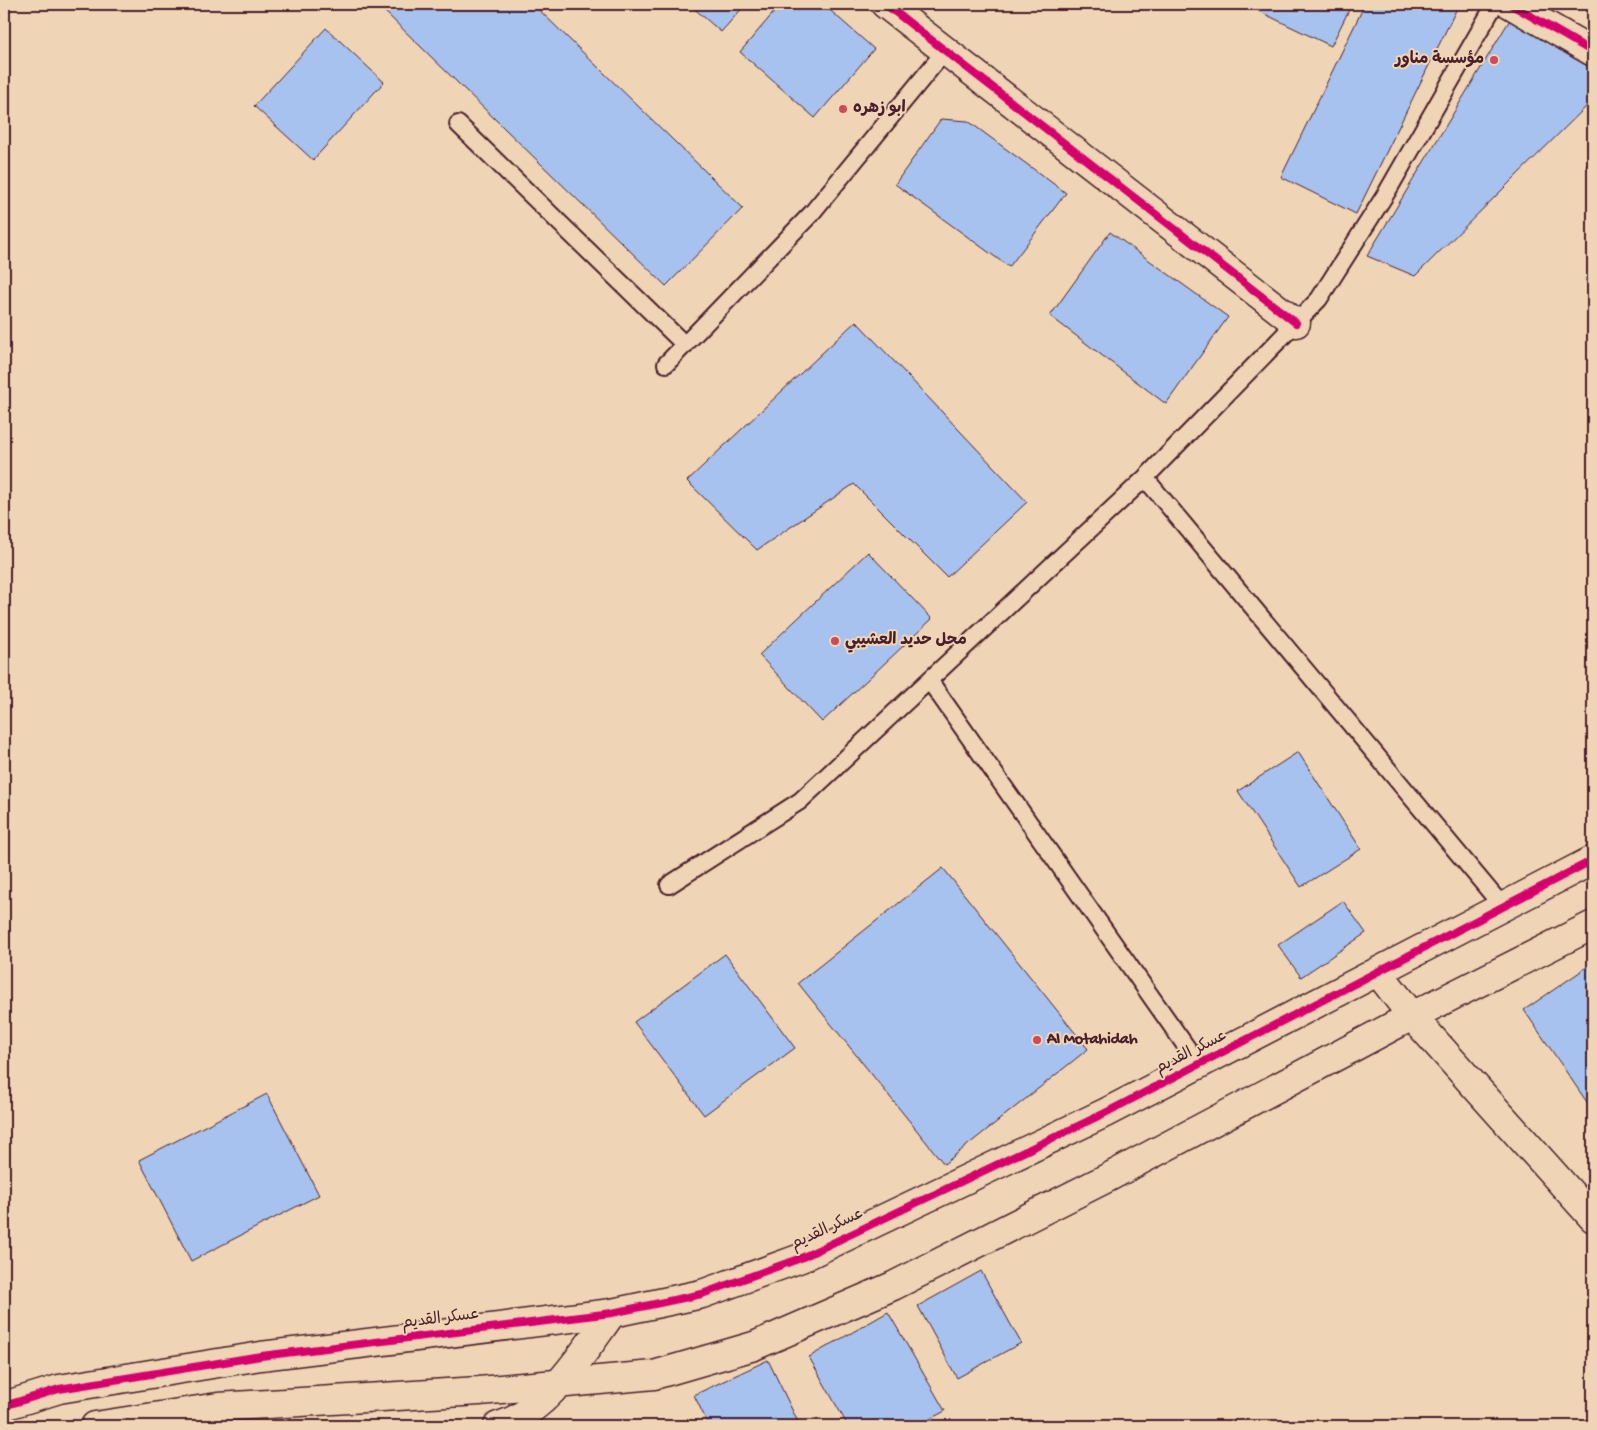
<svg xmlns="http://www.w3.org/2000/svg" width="1597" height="1430" viewBox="0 0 1597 1430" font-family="'Gochi Hand','Playpen Sans Arabic',sans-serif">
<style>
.building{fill:#a7c2ee;stroke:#4a1f2b}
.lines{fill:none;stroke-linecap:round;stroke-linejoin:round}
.service-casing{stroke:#4a1f2b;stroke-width:20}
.minor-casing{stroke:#4a1f2b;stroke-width:31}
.tertiary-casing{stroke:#4a1f2b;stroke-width:31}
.service{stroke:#efd5b6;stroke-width:16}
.minor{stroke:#efd5b6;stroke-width:28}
.tertiary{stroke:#efd5b6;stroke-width:28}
.cycleway-casing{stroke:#efd5b6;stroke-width:11}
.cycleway{stroke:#d6006c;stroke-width:8}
.poi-dot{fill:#d1495b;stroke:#efd5b6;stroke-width:2}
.labels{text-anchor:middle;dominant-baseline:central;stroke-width:4;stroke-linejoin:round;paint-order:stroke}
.poi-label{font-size:16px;font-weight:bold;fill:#4a1f2b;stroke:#efd5b6;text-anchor:start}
.street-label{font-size:16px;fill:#4a1f2b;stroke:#efd5b6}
</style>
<rect width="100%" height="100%" fill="#efd5b6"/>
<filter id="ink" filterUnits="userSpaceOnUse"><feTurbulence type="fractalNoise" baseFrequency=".02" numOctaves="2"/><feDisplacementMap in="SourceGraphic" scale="10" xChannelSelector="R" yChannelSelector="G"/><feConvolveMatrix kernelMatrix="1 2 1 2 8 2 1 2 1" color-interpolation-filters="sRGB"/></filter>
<g filter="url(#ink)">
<path class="building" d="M377 4H533L743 208 666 286Z
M689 4H746L721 32Z
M781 4H823L874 49 815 118 740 52Z
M1244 4H1352L1331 46Z
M1365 4H1459L1356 214 1281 177Z
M1511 18 1593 65V100L1415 276 1367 256Z
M326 28 384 82 313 160 254 106Z
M941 119 968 121 1066 193 1009 267 895 184Z
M1593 153V171L1586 167Z
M1110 232 1228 317 1166 404 1050 316Z
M856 321 1027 502 947 577 854 484 757 550 687 481Z
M868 552 932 619 822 722 759 655Z
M1298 752 1361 849 1301 887 1238 791Z
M943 868 1088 1049 944 1164 798 983Z
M1343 901 1366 933 1301 977 1278 945Z
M725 954 795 1048 704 1115 634 1022Z
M1590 965 1593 970V1111L1524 1010Z
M267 1094 319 1195 191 1261 139 1160Z
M981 1271 1021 1343 957 1378 918 1306Z
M888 1312 945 1411 917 1426H848L809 1357Z
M768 1360 800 1426H709L694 1395Z"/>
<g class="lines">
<g class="service-casing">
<path id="service" d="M458 124 685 345
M666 364 811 214 945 51
M1145 478 1503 907
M929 680 1199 1065
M669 885 800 801 1145 478 1319 299 1387 192 1495 4"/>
</g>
<g class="minor-casing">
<path id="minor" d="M885 4 1296 323
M498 1426C546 1414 584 1351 612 1313"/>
</g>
<g class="tertiary-casing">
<path id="tertiary" d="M1510 4 1593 52
M1378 972 1412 1016 1593 1218
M4 1406 59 1389 261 1356 612 1313 702 1294 801 1258 1105 1113 1593 860
M95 1426 218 1407 479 1391 654 1375 754 1346 893 1286 1109 1177 1412 1016 1593 925"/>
</g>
<use href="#service" class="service"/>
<use href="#minor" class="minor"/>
<use href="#tertiary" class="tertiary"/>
<g class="cycleway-casing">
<path id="cycleway" d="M885 4 1296 323
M1510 4 1593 52
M4 1406 59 1389 261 1356 612 1313 702 1294 801 1258 1105 1113 1593 860"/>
</g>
<use href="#cycleway" class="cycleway"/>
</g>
</g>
<g class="poi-dot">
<circle cx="1494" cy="60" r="5"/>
<circle cx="843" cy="109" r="5"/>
<circle cx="835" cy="641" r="5"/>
<circle cx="1037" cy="1040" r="5"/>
</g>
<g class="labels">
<g class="poi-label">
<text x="1484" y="60" text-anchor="end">مؤسسة مناور</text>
<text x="853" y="109">ابو زهره</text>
<text x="845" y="641">محل حديد العشيبي</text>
<text x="1047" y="1040">Al Motahidah</text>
</g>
<g class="street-label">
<text transform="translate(1192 1053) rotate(-27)">عسكر القديم</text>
<text transform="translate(828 1230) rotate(-25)">عسكر القديم</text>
<text transform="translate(441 1320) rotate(-7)">عسكر القديم</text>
</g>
</g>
<rect width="1597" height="1430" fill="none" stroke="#efd5b6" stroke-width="20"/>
<rect x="10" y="10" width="1577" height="1410" fill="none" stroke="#4a1f2b" stroke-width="2" filter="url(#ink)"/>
</svg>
